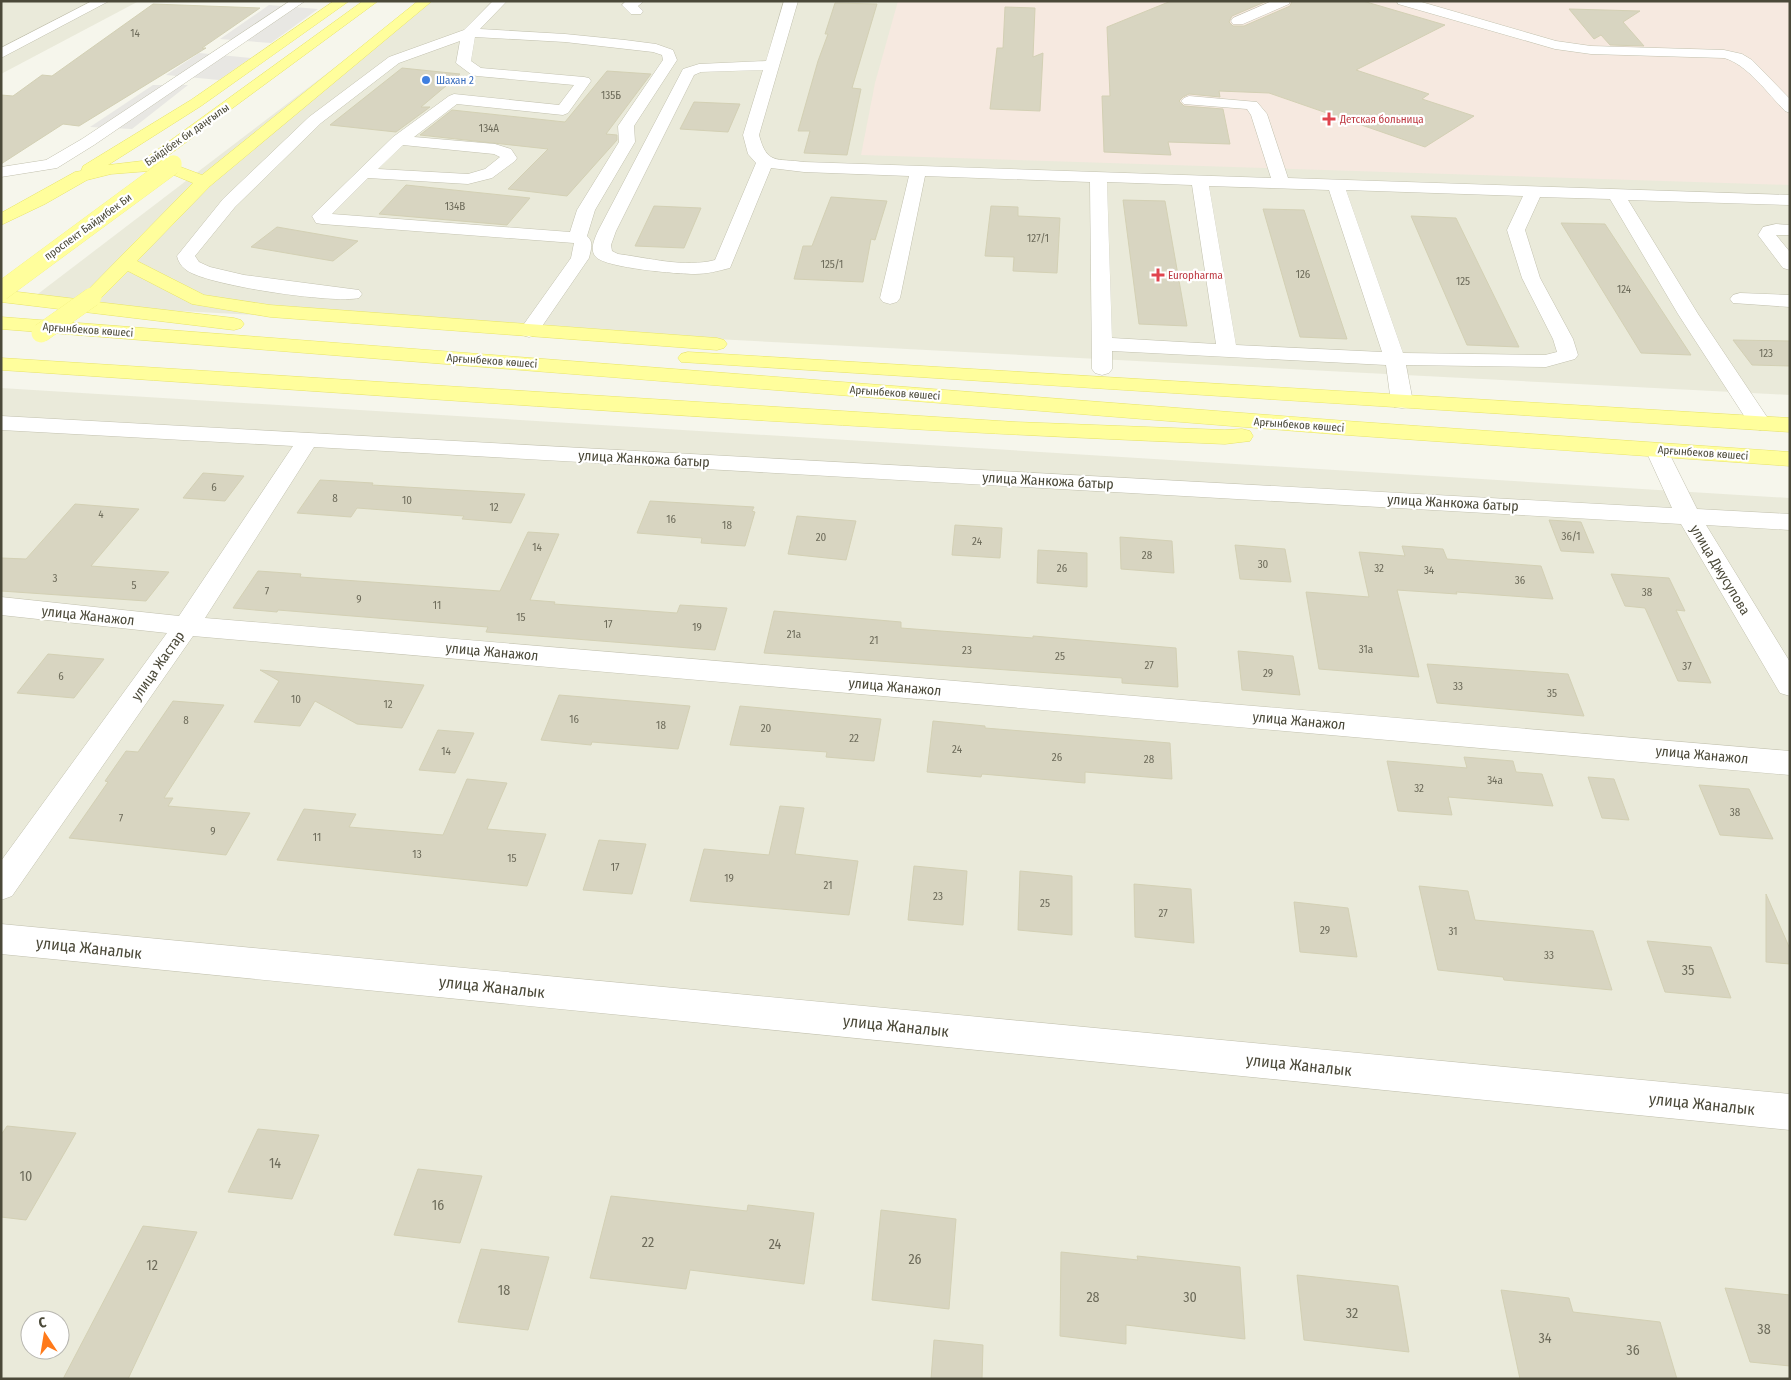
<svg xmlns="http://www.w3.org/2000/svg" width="1791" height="1380" viewBox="0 0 1791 1380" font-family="'Fira Sans Condensed',sans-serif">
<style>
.residential{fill:#eaeada;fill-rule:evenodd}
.medical{fill:#f6e9e0}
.parking{fill:#e8e7e3}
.building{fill:#d8d5c1;stroke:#d3d0b4}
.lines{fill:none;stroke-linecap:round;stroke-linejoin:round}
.minor-casing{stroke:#c2c1ae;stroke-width:1}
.major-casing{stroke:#e8e468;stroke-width:1}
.minor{fill:#fff;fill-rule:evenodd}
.major{fill:#fffe9c;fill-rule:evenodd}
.major-bridge-far1-casing{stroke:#e8e468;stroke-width:16;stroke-linecap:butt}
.major-bridge-casing{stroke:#e8e468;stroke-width:19;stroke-linecap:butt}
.major-bridge-far1{stroke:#fffe9c;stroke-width:15}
.major-bridge{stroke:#fffe9c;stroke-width:19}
.shop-dot{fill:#3f7fe0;stroke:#fff;stroke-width:2}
.health-dot{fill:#e0444e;stroke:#fff;stroke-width:2}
.labels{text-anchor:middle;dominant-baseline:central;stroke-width:4.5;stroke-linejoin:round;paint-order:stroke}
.number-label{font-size:11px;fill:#6e6c5b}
.far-shop-label{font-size:11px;fill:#366cbe;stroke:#fff;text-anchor:start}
.far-health-label{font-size:11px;fill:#be3a42;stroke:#fff;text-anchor:start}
.far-street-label{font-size:11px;fill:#4b4939;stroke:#fff}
.street-label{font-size:14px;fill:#4b4939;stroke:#fff}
.near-number-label{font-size:14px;fill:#6e6c5b}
.near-street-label{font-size:16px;fill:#4b4939;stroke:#fff}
</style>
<rect width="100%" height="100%" fill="#f6f6ec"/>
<path class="residential" d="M1 1H139L1 74Z
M422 1H1790V395L26 303Z
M1 388 1790 498V1379H1ZM30 1320H60V1350H30Z"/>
<path class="medical" d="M898 1H1790V185L861 155 875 83Z"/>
<path class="parking" d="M269 5 318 9 271 43 220 39Z
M199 53 251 58 219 80 166 75Z
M153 85H188L132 129 90 127Z"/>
<path class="building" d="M1171 1H1267L1232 16 1229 22 1233 26H1244L1290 6 1292 1H1363L1445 25 1356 70 1429 94 1422 99 1474 116 1425 147 1269 93 1219 91 1220 97 1189 94 1183 97 1179 101 1184 106 1223 109 1230 144 1168 142 1171 155 1104 152 1102 96H1110L1107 27Z
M835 3 877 4 852 88 861 89 847 155 804 153 810 131H798L818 61 828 34H825Z
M153 4 260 8 202 48H206L79 126 63 124 1 164V95L13 96 42 75 52 76Z
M1005 7 1035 8 1033 57 1043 53 1040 111 990 109 997 48H1003Z
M1569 9 1640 11 1623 22 1644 46 1610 45 1601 35 1594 39Z
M402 68 460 74 421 107H430L396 132 330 125Z
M607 71 651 74 606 134 617 135V140L567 196 508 189 548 149 420 135 452 110 565 122Z
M694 102 740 104 728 132 680 129Z
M406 185 530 198 507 225 379 214Z
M831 197 887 201 875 240 871 239 863 282 794 279 803 246H812Z
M1123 200 1165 201 1187 326 1139 324Z
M654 206 701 208 684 248 635 246Z
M991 206 1018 207V216L1060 218 1057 273 1013 271 1014 257 985 256Z
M1263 209 1304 210 1347 339 1300 337Z
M1411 216 1456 218 1519 347 1467 345Z
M1561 223 1605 224 1691 355 1641 353Z
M277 227 358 241 333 261 251 247Z
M1733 340 1790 341V366L1752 365Z
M203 473 244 476 225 501 183 498Z
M320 480 373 483 372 485 525 494 511 523 462 519 464 516 357 508 351 517 297 513Z
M650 501 754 507 752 511 755 512 745 546 701 543 702 538 637 533Z
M75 504 139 509 91 566 169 572 146 601 1 591V558L26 559Z
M797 516 856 521 846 560 788 554Z
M1549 520 1581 522 1594 553 1561 551Z
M955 525 1002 528 1000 558 952 555Z
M528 532 559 534 530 600 555 602 554 604 677 613 680 605 727 608 715 650 486 632 488 627 278 610 277 612 233 608 258 571 301 574 300 577 500 591Z
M1120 537 1172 541 1174 573 1121 569Z
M1235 545 1285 549 1291 582 1240 579Z
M1402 546 1443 549 1447 559 1541 566 1553 599 1456 592 1457 594 1397 590 1419 677 1319 669 1306 592 1369 597 1359 552 1405 556Z
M1038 550 1087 553V587L1037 583Z
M1611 574 1669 578 1685 611 1676 610 1711 683 1678 681 1645 608 1625 606Z
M774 611 901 622V628L1033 638V636L1176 648 1178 687 1122 683V678L764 653Z
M1238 651 1293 656 1300 695 1242 690Z
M48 654 104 659 74 698 17 693Z
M1427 664 1568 674 1584 716 1437 703Z
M260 670 337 677 424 685 402 728 357 724 315 701 300 726 254 722 279 681Z
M559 695 607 699 690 706 678 749 592 742 591 745 541 740Z
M173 701 224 705 164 798H173L168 806 250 813 226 855 69 838 108 782 105 781 126 751 138 752Z
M740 706 881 719 874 761 826 757 827 752 730 745Z
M933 721 985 726V728L1170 743 1172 779 1085 772V783L982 774 981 777 927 772Z
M438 730 474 733 455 773 419 770Z
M1464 757 1513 761 1516 772 1542 774 1553 806 1448 797 1452 815 1398 811 1387 761 1467 768Z
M1588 777 1614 779 1629 820 1602 818Z
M467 779 507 783 487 829 546 834 527 886 277 860 304 809 356 814 349 827 443 835Z
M1699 785 1749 789 1773 839 1720 835Z
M780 806 804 808 795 854 858 861 849 915 690 901 704 849 769 855Z
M599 840 646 844 632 894 583 890Z
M914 866 967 871 963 925 908 920Z
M1020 871 1072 876V935L1018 930Z
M1134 884 1191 889 1194 943 1135 937Z
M1419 886 1468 891 1475 920 1593 931 1612 990 1504 980 1503 977 1438 970Z
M1766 894 1790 949V964L1766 962Z
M1294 902 1348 908 1357 957 1300 952Z
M1647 941 1711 947 1731 998 1665 992Z
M7 1126 76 1133 26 1220 1 1217V1135Z
M258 1129 319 1135 292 1199 228 1192Z
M418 1169 482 1176 460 1243 394 1235Z
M611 1196 747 1211 748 1205 814 1213 804 1284 690 1270 686 1289 590 1278Z
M881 1210 956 1219 949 1309 872 1300Z
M143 1226 197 1232 128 1379H63Z
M481 1249 549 1257 528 1330 458 1322Z
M1061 1252 1138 1260 1137 1256 1240 1267 1245 1339 1126 1325V1344L1060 1336Z
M1297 1275 1398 1286 1409 1352 1304 1340Z
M1725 1288 1790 1295V1366L1750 1362Z
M1501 1290 1569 1298 1573 1312 1660 1322 1677 1379H1520Z
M934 1340 983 1345 982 1379H931Z"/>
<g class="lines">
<g class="minor-casing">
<path id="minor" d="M92 1H109L1 58V48Z
M290 1H305L94 145 57 168 1 177V167L46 160 82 139Z
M493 1H507L480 29 565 34 625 40 656 44 673 50 677 60 634 126 635 142 595 210 587 236C594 242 591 249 589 258L536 335 529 337 522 335 519 331 571 258 574 243 322 224 316 223 312 216 393 137 449 96 454 94 559 105 574 85 477 76 472 75 456 63 460 41 399 63 321 123 235 207 195 256 199 262 210 267 244 275 359 290 362 294 359 298C335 304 202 285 185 269 181 266 178 261 177 256L223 199 309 117 389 57 464 30ZM475 37 565 42 653 52 662 55 663 60 618 126 619 142 577 210 570 232 332 214 368 178 468 184 492 178 515 161 517 158 511 149 495 144 414 137 457 104 563 115 568 113 591 81 589 78 584 77 481 68 471 61ZM403 145 494 154 500 157 485 169 468 174 378 169Z
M626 1H644L638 6 643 11 641 14H631L622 5Z
M784 1H798L759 135C767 165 776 158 804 162L1271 178 1251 115 1247 109 1184 104 1181 101 1184 98 1189 96 1257 102 1267 114 1288 178 1790 195V205L1628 200 1698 314 1771 423 1768 428 1760 430 1752 428 1678 314 1610 199 1540 197 1525 230 1540 278 1573 339 1578 355 1575 359 1546 367 1406 365 1413 402 1410 407 1402 408 1394 407 1391 402 1386 365 1112 351V369L1109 373 1102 375 1095 373 1092 369 1090 182 925 176 900 298 897 302 890 304 883 302 880 298 909 176 804 172 771 168 730 268C718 271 707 274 695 274 678 274 606 268 596 257 589 250 595 238 598 231L683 69 699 64 766 61ZM763 70 743 135 748 154 756 163 715 260C684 268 650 258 618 254L612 251 611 245 616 231 694 75 701 72ZM1107 182 1192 185 1216 344 1112 338ZM1209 186 1329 190 1382 352 1236 345ZM1346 190 1523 196 1507 230 1522 278 1553 339 1557 352 1545 355 1403 353Z
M1272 1H1290L1289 4 1243 24H1233L1231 21 1233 18Z
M1397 1H1418L1556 41 1591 46 1724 50 1742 54 1752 60 1790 99V113L1785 111C1768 94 1747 64 1724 58L1591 54 1555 49 1398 4Z
M1776 224 1790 225V235H1776L1790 252V270L1783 268 1758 235 1763 227Z
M1740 293 1790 295V307L1733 303 1730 299 1733 295Z
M1 416 1672 508 1646 451 1649 446 1657 444 1665 446 1668 451 1697 509 1790 514V530L1706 525 1790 662V696L1780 693 1681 524 314 447 205 618 1790 751V775L193 636 12 896 1 900V861L167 633 1 615V597L179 616 293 446 1 430Z
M1 924 1790 1094V1130L1 954Z"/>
</g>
<g class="major-casing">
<path id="major" d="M334 1H349L201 106 108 165 142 161 363 1H378L162 160 202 175 418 1H432L210 186 137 261 204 295 270 305 717 338 724 340 727 344 724 348 717 350 270 317 192 304 128 271 97 302 234 318 241 320 244 324 241 328 234 330 1 302V290L85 300 82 297 85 293 193 183 162 170 111 174 87 180 45 204 1 225V213L75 172 81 171 83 166 96 158 191 100Z
M1 317 1346 421 1790 452V466L1346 435 1 329Z
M688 352 1790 418V432L681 362 678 358 681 354Z
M1 358 1016 422 1225 430 1242 429 1250 431 1253 436 1250 441 1225 444C817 428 409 397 1 370Z"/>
</g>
<use href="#minor" class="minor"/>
<use href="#major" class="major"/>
<g class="major-bridge-far1-casing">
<path id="major-bridge-far1" d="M170 166 174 163"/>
</g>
<g class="major-bridge-casing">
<path id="major-bridge" d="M1 291 172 165
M41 333 92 297"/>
</g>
<use href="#major-bridge-far1" class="major-bridge-far1"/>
<use href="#major-bridge" class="major-bridge"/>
</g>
<circle class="shop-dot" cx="426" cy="80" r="5"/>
<g class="health-dot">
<path d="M1326.5 111.5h5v5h5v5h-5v5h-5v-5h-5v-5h5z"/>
<path d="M1155.5 267.5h5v5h5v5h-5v5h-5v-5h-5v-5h5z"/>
</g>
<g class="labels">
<g class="number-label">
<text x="135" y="33">14</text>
<text x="611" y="95">135Б</text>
<text x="489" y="128">134А</text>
<text x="455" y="206">134В</text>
<text x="1038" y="238">127/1</text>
<text x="832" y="264">125/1</text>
<text x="1303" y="274">126</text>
<text x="1463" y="281">125</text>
<text x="1624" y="289">124</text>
<text x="1766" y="353">123</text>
<text x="214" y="487">6</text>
<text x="335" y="498">8</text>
<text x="407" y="500">10</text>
<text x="494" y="507">12</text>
<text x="101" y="514">4</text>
<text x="671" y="519">16</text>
<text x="727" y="525">18</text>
<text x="1571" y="536">36/1</text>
<text x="821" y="537">20</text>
<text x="977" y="541">24</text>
<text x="537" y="547">14</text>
<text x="1147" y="555">28</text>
<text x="1263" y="564">30</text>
<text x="1062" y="568">26</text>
<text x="1379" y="568">32</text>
<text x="1429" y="570">34</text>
<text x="55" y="578">3</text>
<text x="1520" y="580">36</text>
<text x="134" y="585">5</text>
<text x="267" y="591">7</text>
<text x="1647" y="592">38</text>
<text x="359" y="599">9</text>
<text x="437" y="605">11</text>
<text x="521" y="617">15</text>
<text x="608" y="624">17</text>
<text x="697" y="627">19</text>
<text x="794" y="634">21а</text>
<text x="874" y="640">21</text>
<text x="1366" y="649">31а</text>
<text x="967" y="650">23</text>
<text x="1060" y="656">25</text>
<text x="1149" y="665">27</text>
<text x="1687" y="666">37</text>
<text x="1268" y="673">29</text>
<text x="61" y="676">6</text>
<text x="1458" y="686">33</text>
<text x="1552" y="693">35</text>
<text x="296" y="699">10</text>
<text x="388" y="704">12</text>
<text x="574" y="719">16</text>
<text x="186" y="720">8</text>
<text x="661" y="725">18</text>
<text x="766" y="728">20</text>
<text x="854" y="738">22</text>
<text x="957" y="749">24</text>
<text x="446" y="751">14</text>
<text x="1057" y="757">26</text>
<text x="1149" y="759">28</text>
<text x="1495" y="780">34а</text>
<text x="1419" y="788">32</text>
<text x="1735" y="812">38</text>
<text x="121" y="818">7</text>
<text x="213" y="831">9</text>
<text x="317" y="837">11</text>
<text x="417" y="854">13</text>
<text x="512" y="858">15</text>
<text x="615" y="867">17</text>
<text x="729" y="878">19</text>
<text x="828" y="885">21</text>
<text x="938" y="896">23</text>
<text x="1045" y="903">25</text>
<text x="1163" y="913">27</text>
<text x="1325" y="930">29</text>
<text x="1453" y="931">31</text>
<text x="1549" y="955">33</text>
</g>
<g class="far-shop-label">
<text x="436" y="80">Шахан 2</text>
</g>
<g class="far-health-label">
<text x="1340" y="119">Детская больница</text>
<text x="1168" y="275">Europharma</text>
</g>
<g class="far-street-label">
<text transform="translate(187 135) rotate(-35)">Бәйдібек би даңғылы</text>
<text transform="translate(88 227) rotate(-36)">проспект Байдибек Би</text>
<text transform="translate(88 330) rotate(4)">Арғынбеков көшесі</text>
<text transform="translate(492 361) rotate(4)">Арғынбеков көшесі</text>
<text transform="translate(895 393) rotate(4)">Арғынбеков көшесі</text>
<text transform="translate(1299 425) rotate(4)">Арғынбеков көшесі</text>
<text transform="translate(1703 453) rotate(4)">Арғынбеков көшесі</text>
</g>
<g class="street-label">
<text transform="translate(644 459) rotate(3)">улица Жанкожа батыр</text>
<text transform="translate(1048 481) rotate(3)">улица Жанкожа батыр</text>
<text transform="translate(1453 503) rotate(3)">улица Жанкожа батыр</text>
<text transform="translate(1720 570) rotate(59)">улица Джусупова</text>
<text transform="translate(88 616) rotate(6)">улица Жанажол</text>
<text transform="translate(492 652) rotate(5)">улица Жанажол</text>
<text transform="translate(158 666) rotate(-55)">улица Жастар</text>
<text transform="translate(895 687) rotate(5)">улица Жанажол</text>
<text transform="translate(1299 721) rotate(5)">улица Жанажол</text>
<text transform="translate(1702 755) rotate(5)">улица Жанажол</text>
</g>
<g class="near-number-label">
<text x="1688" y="970">35</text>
<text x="275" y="1163">14</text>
<text x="26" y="1176">10</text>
<text x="438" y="1205">16</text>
<text x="648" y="1242">22</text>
<text x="775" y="1244">24</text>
<text x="915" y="1259">26</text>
<text x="152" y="1265">12</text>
<text x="504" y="1290">18</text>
<text x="1093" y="1297">28</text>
<text x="1190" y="1297">30</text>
<text x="1352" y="1313">32</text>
<text x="1764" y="1329">38</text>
<text x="1545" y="1338">34</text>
<text x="1633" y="1350">36</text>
</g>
<g class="near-street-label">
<text transform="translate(89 948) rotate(6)">улица Жаналык</text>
<text transform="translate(492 987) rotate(6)">улица Жаналык</text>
<text transform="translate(896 1026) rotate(6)">улица Жаналык</text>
<text transform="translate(1299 1065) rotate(6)">улица Жаналык</text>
<text transform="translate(1702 1104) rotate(6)">улица Жаналык</text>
</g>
</g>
<rect width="1791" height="1380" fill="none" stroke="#4b4939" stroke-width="5"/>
<g transform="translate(45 1335) rotate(348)"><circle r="24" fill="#ffffff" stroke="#b7b6b0"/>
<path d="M0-4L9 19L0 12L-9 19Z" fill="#ff7a1a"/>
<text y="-8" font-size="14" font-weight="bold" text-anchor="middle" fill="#4b4939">С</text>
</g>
</svg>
